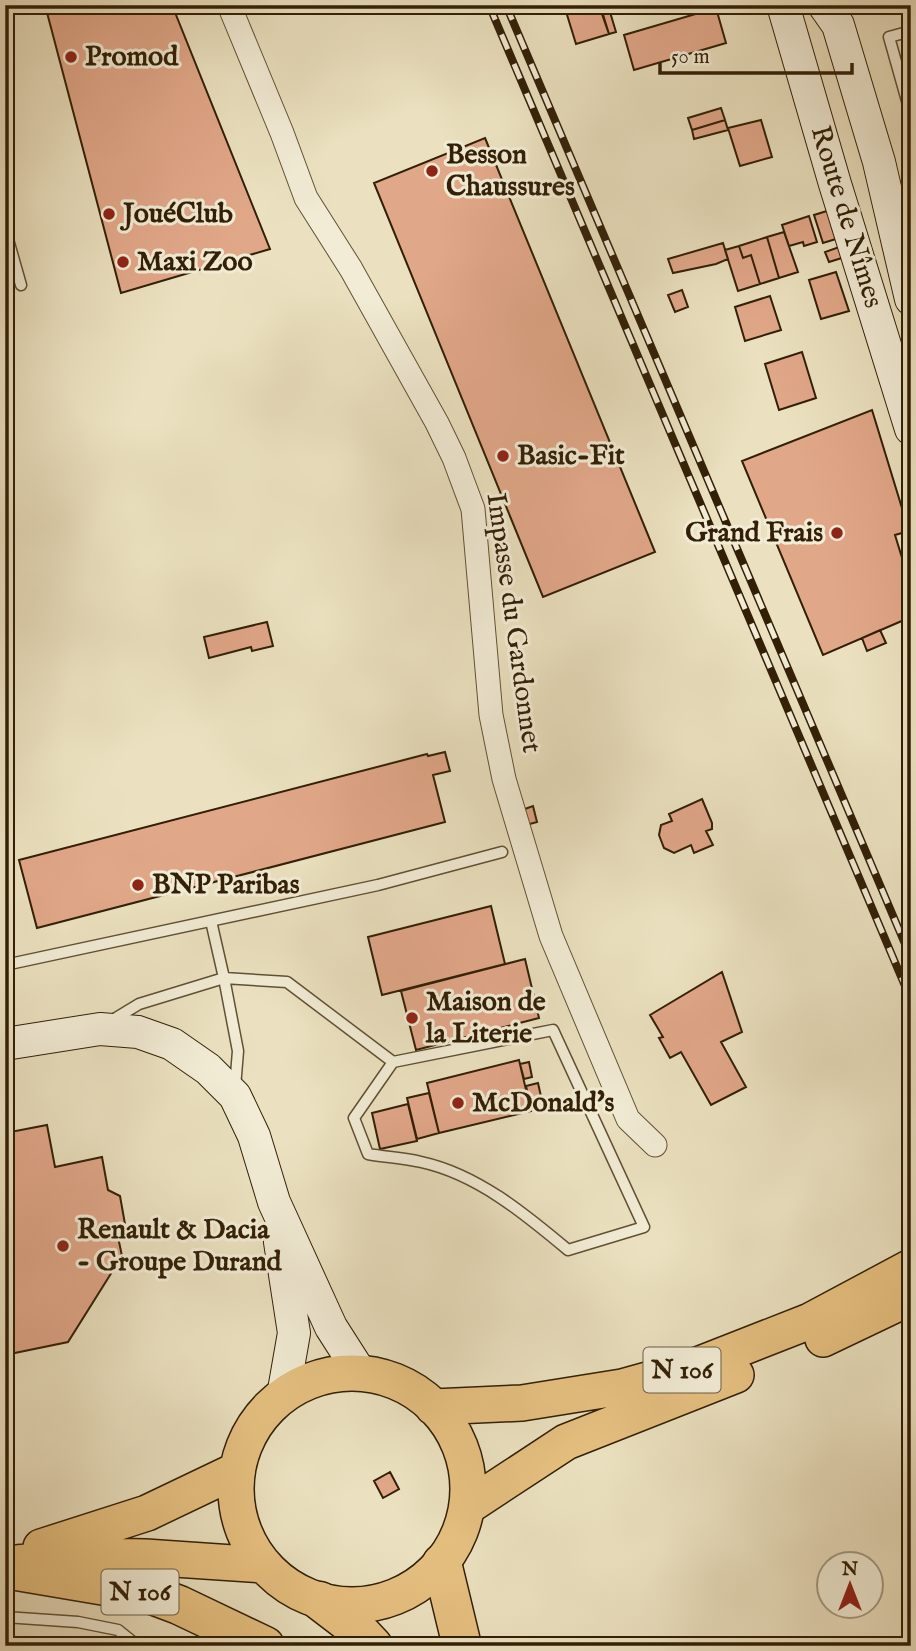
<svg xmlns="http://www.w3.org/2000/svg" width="916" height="1651" viewBox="0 0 916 1651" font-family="'IM FELL English',serif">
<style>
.building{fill:#e1a789;stroke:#321f06;stroke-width:2}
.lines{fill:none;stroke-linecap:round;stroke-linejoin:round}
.lane-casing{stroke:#605034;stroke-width:13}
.street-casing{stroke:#605034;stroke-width:25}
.secondary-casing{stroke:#321f06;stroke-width:34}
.primary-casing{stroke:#321f06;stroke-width:38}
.highway-casing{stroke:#321f06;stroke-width:41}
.lane{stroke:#f2ecd6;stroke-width:10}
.street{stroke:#f2ecd6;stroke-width:23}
.secondary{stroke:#f2ecd6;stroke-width:32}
.primary{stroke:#e6c080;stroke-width:35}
.highway{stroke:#e6c080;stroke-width:38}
.rail-casing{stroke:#321f06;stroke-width:8}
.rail{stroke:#f2ecd6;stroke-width:5;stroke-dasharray:16;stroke-linecap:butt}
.poi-dot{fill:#8f2418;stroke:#f2ecd6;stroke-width:2.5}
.labels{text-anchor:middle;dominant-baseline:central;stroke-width:6;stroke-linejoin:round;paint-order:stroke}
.shield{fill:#f2ecd6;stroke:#6c5c44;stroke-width:2}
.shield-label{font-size:26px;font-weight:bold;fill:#321f06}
.poi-label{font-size:28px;font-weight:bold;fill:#321f06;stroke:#f2ecd6;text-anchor:start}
.street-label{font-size:28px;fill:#321f06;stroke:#f2ecd6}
</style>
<rect width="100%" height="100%" fill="#ebe1c0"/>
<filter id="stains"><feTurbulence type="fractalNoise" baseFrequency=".00286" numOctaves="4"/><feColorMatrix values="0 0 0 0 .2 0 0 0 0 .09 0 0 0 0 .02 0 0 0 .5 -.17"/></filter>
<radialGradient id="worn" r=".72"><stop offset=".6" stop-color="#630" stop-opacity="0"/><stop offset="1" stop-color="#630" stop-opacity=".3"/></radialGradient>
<path class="building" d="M45 5H172L270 249 121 293Z
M564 5H600L609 34 576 44Z
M716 8 726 43 634 70 624 35Z
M610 12 616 32 609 34 602 14Z
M721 108 725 120 692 130 688 118Z
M725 120 728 130 694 139 692 130Z
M761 120 772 157 740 166 728 128Z
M485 138 655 552 543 597 374 183Z
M830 210 839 238 823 243 814 215Z
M809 216 817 242 804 246 803 242 789 246 782 225Z
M784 232 798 272 779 278 767 237Z
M767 237 779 278 760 284 751 255 743 258 739 246Z
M723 243 728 259 716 264 673 273 668 259Z
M739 246 743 258 751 255 760 284 738 291 725 250Z
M842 246 845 257 829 262 825 252Z
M836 272 849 311 821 319 809 280Z
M682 290 688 307 675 312 668 295Z
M770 296 781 330 745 341 735 307Z
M802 352 816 398 779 410 765 364Z
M872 410 909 531 895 535 911 587V617L823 655 742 461Z
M267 622 273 646 252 651 251 647 209 658 204 637Z
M880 630 886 643 867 651 862 638Z
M445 752 450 771 433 775 445 822 37 928 19 860 427 754 428 756Z
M702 799 712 823V829L706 831 713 845 694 853 691 845 674 853 664 848 659 835 661 825 672 821 669 814Z
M533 806 537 822 526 825 522 810Z
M491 906 505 964 382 995 368 937Z
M525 959 539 1018 416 1050 401 991Z
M722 972 742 1032 721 1042 746 1087 711 1105 681 1052 670 1058 659 1038 663 1037 650 1015Z
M519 1060 531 1111 439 1133 427 1083Z
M529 1062 532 1077 524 1079 520 1064Z
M538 1083 542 1101 530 1104 526 1086Z
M429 1093 439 1133 417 1139 407 1098Z
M408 1104 417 1141 380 1149 372 1113Z
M47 1125 55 1167 102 1157 108 1190 120 1196 125 1224 118 1237 122 1256 68 1342 5 1355V1133Z
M390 1472 399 1489 383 1498 374 1481Z"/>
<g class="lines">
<g class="lane-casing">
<path id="lane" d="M911 31 889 37 911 115
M5 229 21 285
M211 921 224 978 287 982 393 1062 354 1118 368 1154C385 1157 404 1158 421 1162 477 1174 525 1214 568 1250L644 1227 553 1030 393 1062
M5 965 378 885 502 852
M111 1021 139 1004 224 978 238 1051 235 1087
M5 1617 78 1622 118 1630 138 1646"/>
</g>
<g class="street-casing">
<path id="street" d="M229 5 282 133 306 198 351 269 437 423 454 458 473 509 491 715 504 779 551 936 628 1119 655 1145"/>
</g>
<g class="secondary-casing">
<path id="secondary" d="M783 5 835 184 911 429
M824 5 838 25 879 162 911 299
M5 1044 100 1029 138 1032 172 1044 208 1069 235 1096 254 1136 274 1202 331 1327 361 1374
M280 1242 294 1333 283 1396"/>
</g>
<g class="primary-casing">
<path id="primary" d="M823 1339 911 1297
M236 1489a116 116 0 1 1 232 0a116 116 0 1 1-232 0Z
M433 1407 522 1403 622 1387 690 1368 810 1321 911 1267
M467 1507 566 1442 736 1375
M41 1547 147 1513 237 1470
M16 1563 99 1556 145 1557 263 1565"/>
</g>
<g class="highway-casing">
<path id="highway" d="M442 1563 462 1646
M5 1569 147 1593 179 1605 265 1646
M320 1601 358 1630 373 1646"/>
</g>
<use href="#lane" class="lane"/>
<use href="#street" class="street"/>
<use href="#secondary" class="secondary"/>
<use href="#primary" class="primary"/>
<use href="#highway" class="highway"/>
<g class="rail-casing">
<path id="rail" d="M489 5 911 1000
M506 5 911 958"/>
</g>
<use href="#rail" class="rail"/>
</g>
<g class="poi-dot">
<circle cx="71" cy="57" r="7"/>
<circle cx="432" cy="171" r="7"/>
<circle cx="109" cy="214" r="7"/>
<circle cx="123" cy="262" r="7"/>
<circle cx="503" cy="456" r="7"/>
<circle cx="837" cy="533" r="7"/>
<circle cx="138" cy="885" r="7"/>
<circle cx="412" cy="1018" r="7"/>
<circle cx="458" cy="1103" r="7"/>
<circle cx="63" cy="1246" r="7"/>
</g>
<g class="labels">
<g class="shield">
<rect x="643.5" y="1347.5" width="77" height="45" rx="5"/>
<rect x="101.5" y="1569.5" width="77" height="45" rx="5"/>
</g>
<g class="shield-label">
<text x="682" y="1370">N 106</text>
<text x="140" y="1592">N 106</text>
</g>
<g class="poi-label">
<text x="85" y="57">Promod</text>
<text x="446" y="155">Besson<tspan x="446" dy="32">Chaussures</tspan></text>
<text x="123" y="214">JouéClub</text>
<text x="137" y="262">Maxi Zoo</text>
<text x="517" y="456">Basic-Fit</text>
<text x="823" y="533" text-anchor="end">Grand Frais</text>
<text x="152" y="885">BNP Paribas</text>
<text x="426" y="1002">Maison de<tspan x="426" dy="32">la Literie</tspan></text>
<text x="472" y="1103">McDonald's</text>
<text x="77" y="1230">Renault &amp; Dacia<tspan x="77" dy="32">- Groupe Durand</tspan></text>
</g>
<g class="street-label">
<text transform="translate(846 217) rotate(73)">Route de Nîmes</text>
<text transform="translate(513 623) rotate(82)">Impasse du Gardonnet</text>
</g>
</g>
<rect width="916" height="1651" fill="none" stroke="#ebe1c0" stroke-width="28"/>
<rect x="7" y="7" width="902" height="1637" fill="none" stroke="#321f06" stroke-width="3.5"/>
<rect x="14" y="14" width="888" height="1623" fill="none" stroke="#321f06" stroke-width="2"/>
<g transform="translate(850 1585)"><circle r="33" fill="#f2ecd6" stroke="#a59a83" stroke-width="2"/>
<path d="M0-5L12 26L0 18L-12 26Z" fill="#8f2418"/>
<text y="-10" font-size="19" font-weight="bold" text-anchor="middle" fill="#321f06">N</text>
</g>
<path d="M660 63v10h192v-10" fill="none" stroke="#321f06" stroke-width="3.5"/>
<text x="671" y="63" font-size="21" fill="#321f06" stroke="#f2ecd6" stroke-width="5" paint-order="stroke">50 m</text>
<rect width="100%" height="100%" filter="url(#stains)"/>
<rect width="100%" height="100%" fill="url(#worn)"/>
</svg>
